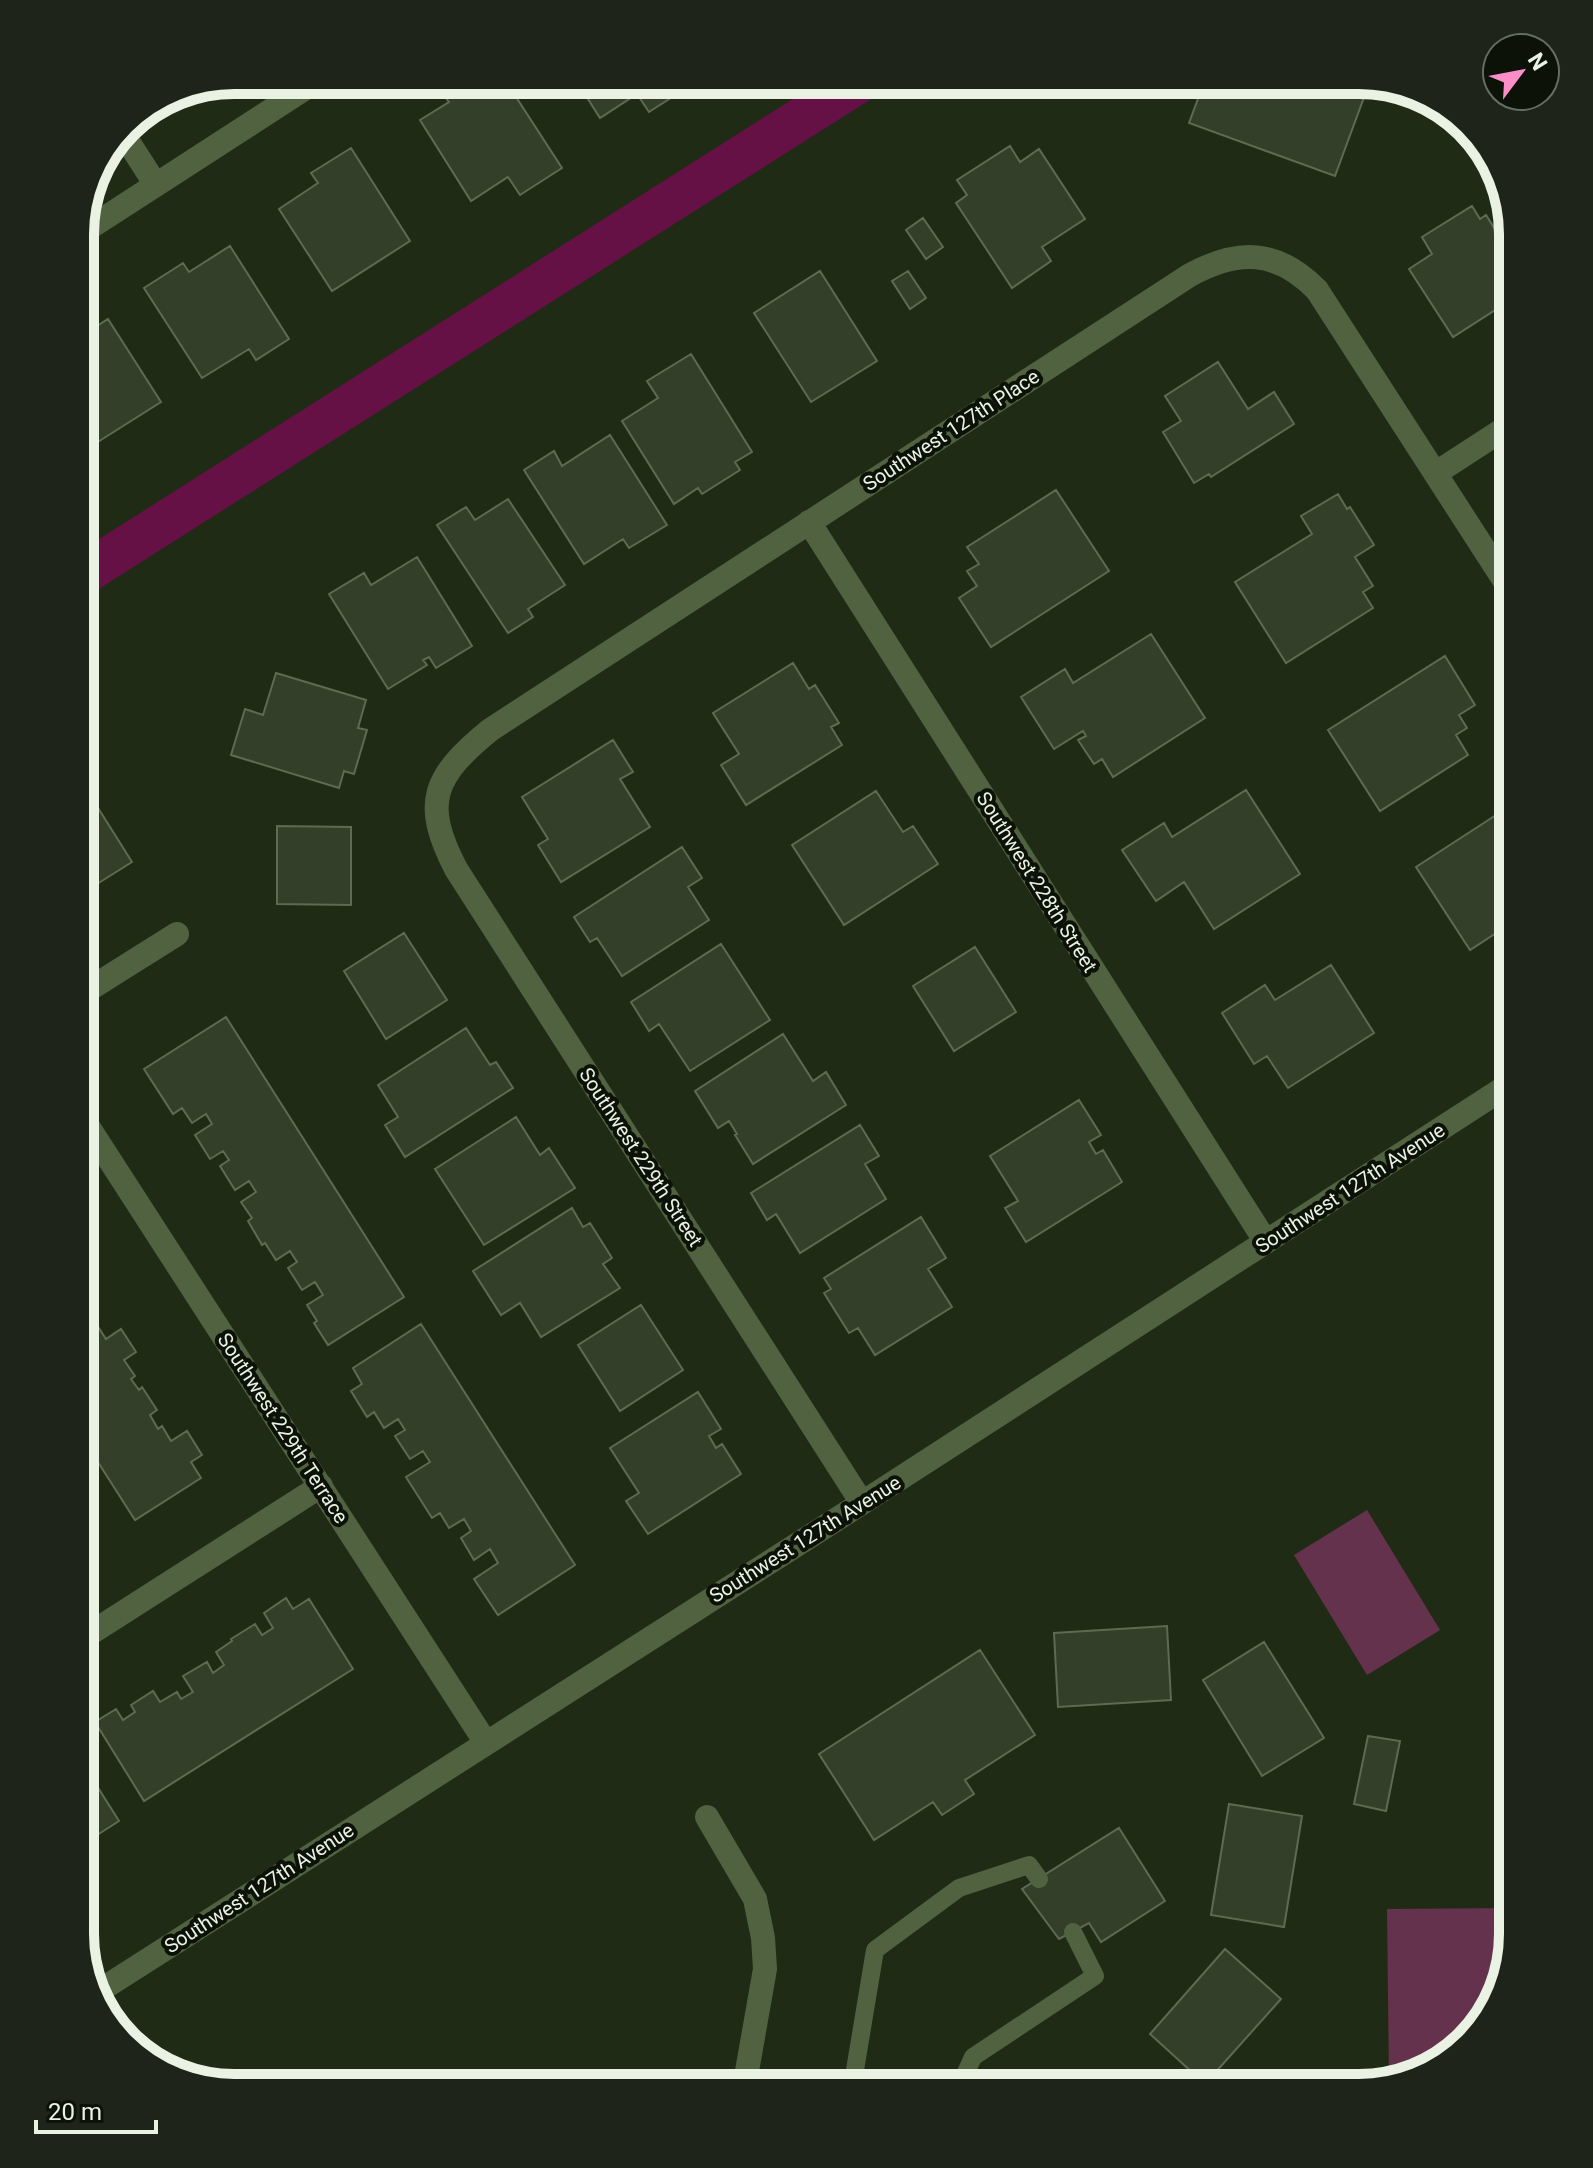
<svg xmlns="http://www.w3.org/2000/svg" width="1593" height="2168" viewBox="0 0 1593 2168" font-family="Roboto,sans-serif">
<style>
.green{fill:#65324d}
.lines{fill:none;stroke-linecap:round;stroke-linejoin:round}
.canal{stroke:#651145;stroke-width:42}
.building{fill:#333f29;stroke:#5d6b52;stroke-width:2}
.lane{stroke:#506240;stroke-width:18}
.street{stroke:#506240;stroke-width:24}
.labels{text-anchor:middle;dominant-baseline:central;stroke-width:8;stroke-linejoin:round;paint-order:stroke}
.street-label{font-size:20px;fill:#eaf2e4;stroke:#0d1208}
.rim{fill:none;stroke:#eaf2e4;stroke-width:10}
</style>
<rect width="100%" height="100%" fill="#202b15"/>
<path class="green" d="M1367 1510 1440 1630 1367 1675 1294 1555Z
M1513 1908V1934L1492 2011 1436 2067 1389 2080 1387 1909Z"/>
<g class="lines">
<path class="canal" d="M80 576 862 80"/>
</g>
<path class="building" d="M471 80 482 82 505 80 562 168 520 195 508 177 471 201 420 120 449 102 445 97Z
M576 80H687L691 85 649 112 637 94 600 118Z
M1205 80 1237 92 1241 80 1370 81 1335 176 1189 123Z
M1010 146 1020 162 1039 149 1085 219 1042 247 1051 261 1012 288 956 203 967 195 957 180Z
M351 148 410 241 332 291 279 209 318 183 311 173Z
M1472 206 1480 219 1486 215 1513 258V319L1509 322 1500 307 1453 337 1409 269 1432 254 1422 237Z
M923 218 943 247 926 259 906 230Z
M230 246 289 339 256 360 249 349 202 378 144 288 183 263 189 272Z
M820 271 877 361 811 402 754 313Z
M908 271 926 298 910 309 892 281Z
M108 319 161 402 82 452 80 449V337Z
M691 354 752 452 735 462 740 470 702 494 698 488 674 504 622 421 658 398 647 381Z
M1218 362 1248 409 1274 392 1294 424 1211 477 1209 474 1194 483 1163 432 1181 421 1165 396Z
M610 435 667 525 629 548 623 539 584 564 524 470 554 451 562 466Z
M1056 490 1109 571 991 647 959 598 977 586 967 571 979 564 967 547Z
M1338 494 1347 509 1350 507 1374 545 1355 557 1373 586 1363 592 1373 608 1286 663 1235 582 1312 534 1301 516Z
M508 499 565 585 528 609 533 617 508 633 437 525 466 507 475 520Z
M417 557 472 646 436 668 429 657 423 660 427 665 388 689 329 594 364 573 371 585Z
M1151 634 1205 718 1113 777 1102 759 1094 764 1078 740 1086 736 1083 731 1054 749 1021 697 1065 669 1073 683Z
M1445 656 1475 705 1459 715 1467 728 1456 735 1468 755 1380 811 1328 730Z
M793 663 809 689 815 685 839 723 831 727 842 745 746 805 721 765 739 754 713 713Z
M276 673 366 700 358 728 367 730 354 774 344 771 339 788 231 755 245 709 263 715Z
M613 740 633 772 620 779 650 827 561 882 538 845 548 839 522 797Z
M1246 790 1300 874 1214 929 1184 882 1156 901 1122 850 1164 823 1172 837Z
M876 791 903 832 913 826 938 864 844 925 792 845Z
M88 792 132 862 97 884 86 867 80 871V796Z
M1513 804V922L1470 950 1416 867Z
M277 826 351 827V905L277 904Z
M682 847 702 878 688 887 709 920 622 976 597 938 590 942 574 917Z
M404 933 447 1000 386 1039 344 971Z
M721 944 770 1020 690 1071 659 1024 649 1031 631 1002Z
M975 947 1016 1012 954 1051 913 986Z
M1331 965 1374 1033 1288 1088 1267 1056 1254 1064 1222 1013 1265 985 1275 1000Z
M226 1017 404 1297 328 1345 314 1323 317 1321 307 1305 323 1295 315 1282 302 1290 288 1268 297 1262 290 1251 276 1260 265 1243 262 1245 248 1221 252 1218 241 1202 256 1192 249 1181 235 1190 220 1166 229 1160 223 1151 210 1159 195 1135 212 1124 206 1114 192 1123 182 1108 173 1114 144 1069Z
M466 1028 490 1065 496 1062 513 1088 405 1157 385 1125 398 1117 378 1085Z
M783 1034 813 1081 826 1072 846 1105 753 1164 735 1135 737 1134 729 1121 718 1128 695 1091Z
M1079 1100 1101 1135 1089 1142 1096 1154 1103 1150 1122 1182 1026 1242 1005 1208 1018 1201 990 1156Z
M516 1117 540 1155 549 1148 575 1188 484 1245 435 1169Z
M860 1125 879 1156 865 1164 886 1199 800 1253 776 1214 767 1220 751 1193Z
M572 1208 583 1227 590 1223 612 1258 603 1264 620 1288 541 1337 520 1303 501 1315 473 1271Z
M921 1217 946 1258 928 1269 952 1307 875 1355 858 1328 849 1333 824 1293 831 1289 824 1278Z
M80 1290 91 1308 83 1313 92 1328 97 1325 106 1339 121 1329 136 1352 124 1360 135 1376 131 1379 139 1390 142 1387 157 1410 150 1415 158 1429 162 1426 171 1441 187 1431 202 1455 191 1462 201 1478 135 1520 80 1434Z
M641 1305 683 1370 620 1411 578 1345Z
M421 1324 575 1565 498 1615 474 1579 498 1563 490 1549 474 1560 461 1538 471 1531 464 1519 449 1528 440 1513 432 1518 406 1477 430 1462 423 1451 410 1459 395 1436 405 1430 398 1419 384 1428 374 1412 367 1417 351 1391 362 1384 353 1368Z
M698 1392 721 1429 709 1436 716 1448 722 1444 741 1474 648 1534 626 1501 639 1493 610 1448Z
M80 1505 96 1531 80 1541Z
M286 1598 293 1609 309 1599 353 1669 144 1801 95 1722 116 1709 123 1720 135 1712 131 1705 153 1691 160 1702 177 1692 181 1699 193 1692 183 1676 207 1662 213 1673 224 1665 216 1652 232 1641 231 1639 255 1624 262 1635 273 1628 264 1613Z
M1167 1626 1171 1700 1058 1707 1054 1633Z
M1264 1642 1324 1738 1262 1776 1203 1680Z
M980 1650 1035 1735 965 1780 974 1794 942 1815 933 1802 874 1840 819 1754Z
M1368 1736 1400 1741 1386 1811 1354 1804Z
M80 1759 119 1821 80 1846Z
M1229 1804 1302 1816 1284 1927 1211 1915Z
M1119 1828 1165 1901 1101 1942 1089 1923 1059 1939 1022 1889Z
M1225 1949 1281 1999 1205 2084 1150 2034Z"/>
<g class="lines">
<path class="lane" d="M852 2088 875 1950 959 1888 1029 1865 1039 1879
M959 2088 973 2057 1095 1976 1073 1932"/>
<path class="street" d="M122 132 156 185
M80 234 318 80
M1436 473 1513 423
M809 522 1266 1242
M80 995 177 934
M80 1114 486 1743
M862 1503 456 869C421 802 434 776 490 730L1190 275C1238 249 1277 249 1317 290L1513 594
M80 1640 321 1486
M707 1817 755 1899 763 1938 765 1969 744 2088
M96 1993 862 1503 1513 1082"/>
</g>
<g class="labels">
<g class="street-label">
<text transform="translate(951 430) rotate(-33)">Southwest 127th Place</text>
<text transform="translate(1037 882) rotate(58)">Southwest 228th Street</text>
<text transform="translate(641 1157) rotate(57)">Southwest 229th Street</text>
<text transform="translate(1350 1188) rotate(-33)">Southwest 127th Avenue</text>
<text transform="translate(283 1428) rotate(57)">Southwest 229th Terrace</text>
<text transform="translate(805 1539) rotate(-32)">Southwest 127th Avenue</text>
<text transform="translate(259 1888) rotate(-33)">Southwest 127th Avenue</text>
</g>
</g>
<path d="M0 0H1593V2168H0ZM234 94H1359A140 140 0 0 1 1499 234V1934A140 140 0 0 1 1359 2074H234A140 140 0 0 1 94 1934V234A140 140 0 0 1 234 94Z" fill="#1f241a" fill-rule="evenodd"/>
<path class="rim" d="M234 94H1359A140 140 0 0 1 1499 234V1934A140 140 0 0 1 1359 2074H234A140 140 0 0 1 94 1934V234A140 140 0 0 1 234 94Z"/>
<g transform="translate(1521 72) rotate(58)"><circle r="38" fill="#0d1208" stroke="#656c60" stroke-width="2"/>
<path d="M0-6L14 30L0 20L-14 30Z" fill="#fa8fc8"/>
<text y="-12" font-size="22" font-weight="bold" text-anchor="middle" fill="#eaf2e4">N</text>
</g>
<path d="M36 2120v12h120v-12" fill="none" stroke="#eaf2e4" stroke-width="4"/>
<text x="48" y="2120" font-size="24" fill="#eaf2e4" stroke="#0d1208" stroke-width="6" paint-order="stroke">20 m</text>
</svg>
